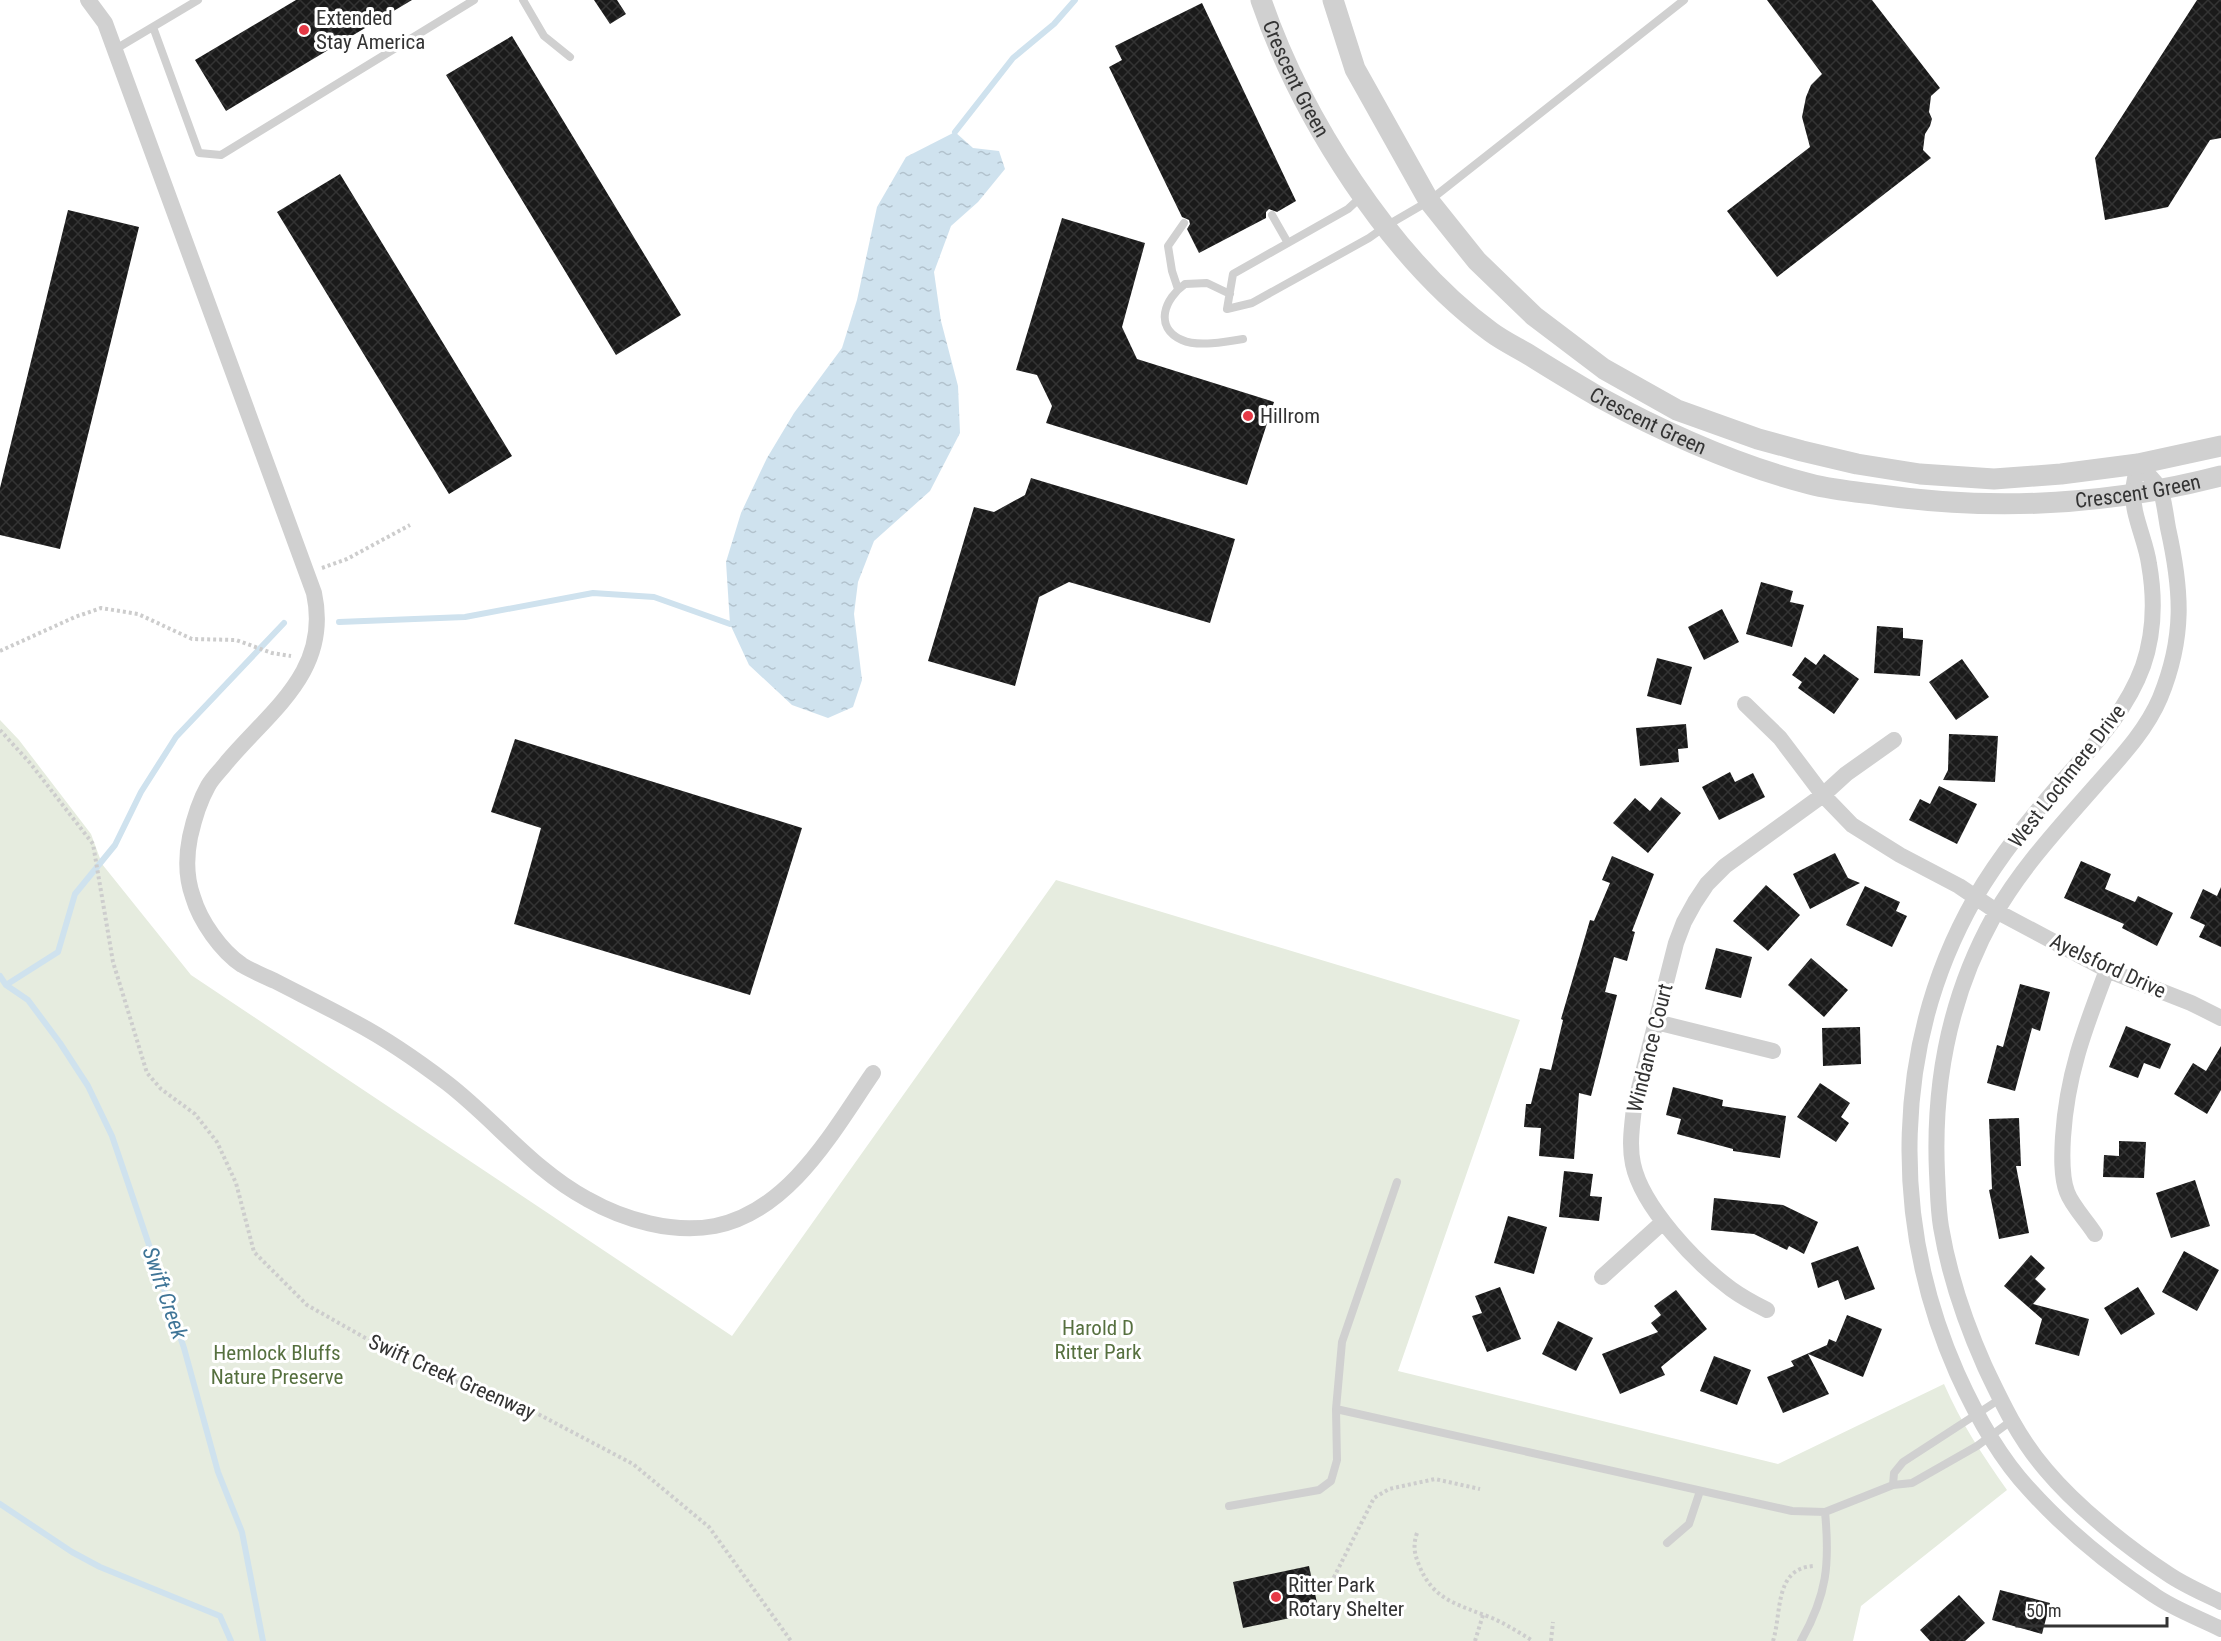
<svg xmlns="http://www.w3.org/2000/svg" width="2221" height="1641" viewBox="0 0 2221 1641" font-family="'Roboto Condensed',sans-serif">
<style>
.park{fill:#e6ecdf}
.water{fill:url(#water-ripples)}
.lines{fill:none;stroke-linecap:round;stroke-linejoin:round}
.stream{stroke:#cfe2ee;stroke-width:6}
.building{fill:url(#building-cross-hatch)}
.path{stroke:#cdcdcd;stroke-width:4;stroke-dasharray:3 3;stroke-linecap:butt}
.service{stroke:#d0d0d0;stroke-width:8}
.minor{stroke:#d0d0d0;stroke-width:16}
.tertiary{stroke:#d0d0d0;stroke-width:21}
.poi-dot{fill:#e63946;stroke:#fff;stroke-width:2}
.labels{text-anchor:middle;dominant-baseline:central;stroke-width:6;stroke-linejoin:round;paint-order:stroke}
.poi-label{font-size:21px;fill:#333;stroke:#fff;text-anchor:start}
.street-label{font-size:21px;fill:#333;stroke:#fff}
.park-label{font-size:21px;fill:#56703f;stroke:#fff}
.water-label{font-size:22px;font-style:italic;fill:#3f7597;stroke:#fff}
</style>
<defs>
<pattern id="water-ripples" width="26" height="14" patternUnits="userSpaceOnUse" patternTransform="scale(1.5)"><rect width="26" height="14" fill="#cfe2ee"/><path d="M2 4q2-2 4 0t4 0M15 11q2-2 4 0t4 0" fill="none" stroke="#b2c2cd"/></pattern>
<pattern id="building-cross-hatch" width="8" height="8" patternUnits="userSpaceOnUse" patternTransform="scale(1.5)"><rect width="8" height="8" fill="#1a1a1a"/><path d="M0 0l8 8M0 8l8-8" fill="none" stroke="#333"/></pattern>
</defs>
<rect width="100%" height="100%" fill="#fff"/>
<path class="park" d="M0 720 19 740 91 834 102 864 191 975 732 1336 1056 880 1520 1020 1398 1371 1778 1464 1944 1384C1961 1423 1983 1456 2007 1490L1861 1606 1853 1641H0Z"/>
<path class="water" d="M955 132 973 148 999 151 1005 169 978 202 951 226 934 272 941 321 958 386 960 433 930 491 874 541 858 582 854 614 862 680 853 707 828 718 792 705 749 665 730 624 726 562 741 513 767 458 794 413 842 348 857 300 877 207 906 157Z"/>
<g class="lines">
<path class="stream" d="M955 132 1013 58 1054 24 1075 0
M339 622 465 617 593 593 654 597 730 624
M0 976 6 985 28 1000 60 1043 88 1086 112 1136 184 1348 218 1472 242 1532 263 1641
M6 985 58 952 75 894 115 845 141 792 176 737 284 623
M0 1504 72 1552 100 1567 220 1616 231 1641"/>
</g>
<path class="building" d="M296 0H412L226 111 195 60Z
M594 0H617L626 14 610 24Z
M1767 0H1872L1940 88 1931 96 1929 112 1932 119 1930 126 1925 134 1923 150 1931 158 1777 277 1727 211 1810 147 1802 117 1806 97 1811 85 1822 74Z
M2197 0H2221V138L2210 140 2168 207 2105 220 2095 158Z
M1202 3 1296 201 1277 212 1269 209 1266 212V218L1199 253 1187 229 1190 224 1189 220 1182 217 1109 67 1122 60 1115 46Z
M512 36 681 315 616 355 446 75Z
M340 174 512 456 449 494 277 212Z
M68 210 139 227 60 549 0 535V488Z
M1062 218 1145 243 1122 327 1137 359 1274 402 1247 485 1046 423 1052 406 1037 375 1016 370Z
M1031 478 1235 539 1210 623 1069 582 1039 597 1015 686 928 661 974 507 994 512 1025 495Z
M1761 582 1793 591 1790 602 1804 605 1792 647 1746 634Z
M1722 609 1739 642 1704 660 1688 627Z
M1877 626 1903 628V638L1923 640 1920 676 1874 673Z
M1824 654 1859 679 1834 714 1798 688 1802 682 1792 675 1805 657 1816 665Z
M1657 658 1692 667 1681 705 1647 696Z
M1962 659 1989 697 1956 720 1929 682Z
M1686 724 1688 748 1678 749 1679 762 1640 766 1636 728Z
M1949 734 1998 736 1995 782 1943 780 1948 770Z
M515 739 802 828 750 995 514 924 541 828 491 812Z
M1730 772 1735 782 1753 773 1765 797 1719 820 1702 787Z
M1939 786 1977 804 1957 844 1909 820 1920 799 1930 804Z
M1661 797 1681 813 1648 853 1613 823 1635 798 1650 811Z
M1835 853 1848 878 1860 883 1810 909 1793 874Z
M1612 856 1654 874 1632 931 1635 932 1627 961 1614 957 1605 992 1617 995 1591 1096 1579 1093 1574 1159 1539 1156 1541 1128 1524 1127 1526 1104H1531L1540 1068 1551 1070 1563 1020 1561 1019 1590 920 1594 921 1610 883 1602 880Z
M2081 861 2111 874 2105 889 2135 902 2138 896 2173 913 2157 946 2122 928 2124 924 2064 898Z
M1766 885 1800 915 1768 951 1733 921Z
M1865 886 1900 902 1896 911 1907 916 1892 947 1846 925Z
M2221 887V947L2199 937 2205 925 2190 918 2203 889 2217 896Z
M1716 948 1752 957 1741 998 1705 989Z
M1811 958 1848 990 1824 1017 1788 985Z
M2020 984 2050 992 2040 1031 2032 1028 2015 1091 1987 1083 1997 1045 2003 1047Z
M2126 1026 2171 1044 2160 1069 2144 1063 2138 1078 2109 1067Z
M1860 1027 1861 1064 1823 1066 1822 1028Z
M2221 1046V1090L2207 1114 2174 1094 2193 1063 2206 1071Z
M1820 1083 1850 1103 1841 1117 1849 1123 1836 1142 1797 1117Z
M1673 1087 1723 1100 1722 1106 1786 1116 1780 1158 1733 1151V1149L1677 1134 1681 1119 1666 1115Z
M2019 1118 2021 1166H2016L2029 1233 1999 1239 1989 1190 1992 1189 1989 1119Z
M2119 1141 2146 1142 2144 1178 2103 1177 2104 1155 2119 1156Z
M1564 1171 1593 1174 1590 1196 1602 1197 1599 1221 1559 1217Z
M2195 1180 2210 1226 2171 1238 2156 1193Z
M1714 1198 1783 1205 1818 1222 1804 1254 1789 1246 1787 1250 1754 1234 1711 1230Z
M1508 1216 1547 1227 1534 1274 1494 1263Z
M1858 1246 1875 1289 1845 1300 1838 1280 1818 1288 1811 1263Z
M2184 1251 2219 1270 2197 1311 2162 1292Z
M2031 1255 2045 1268 2035 1279 2046 1289 2033 1304 2089 1319 2079 1356 2035 1344 2042 1319 2004 1286Z
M1500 1287 1521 1339 1487 1352 1472 1316 1482 1313 1475 1296Z
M2138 1287 2155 1314 2121 1335 2104 1308Z
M1676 1290 1707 1329 1661 1367 1665 1375 1620 1394 1602 1354 1658 1332 1651 1323 1661 1315 1654 1306Z
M1847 1315 1882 1329 1863 1377 1808 1354 1829 1394 1783 1413 1767 1377 1794 1366 1791 1361 1827 1345 1829 1339 1836 1342Z
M1558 1321 1593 1338 1576 1371 1542 1354Z
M1714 1356 1751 1370 1737 1405 1700 1391Z
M1309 1566 1319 1612 1243 1628 1233 1582Z
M2000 1590 2050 1603 2042 1634 1992 1620Z
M1959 1595 1985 1623 1965 1641H1930L1920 1630Z"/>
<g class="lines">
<path class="path" d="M322 568 347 559 410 525
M0 651 75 617 101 608 138 614 192 639 236 640 272 653 291 656
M0 730 30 763 93 844 113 962 147 1073 161 1089 195 1114 217 1142 236 1183 254 1252 307 1305 376 1344 461 1384 538 1414 633 1464 709 1527 791 1641
M1417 1533C1413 1545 1414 1553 1419 1565 1433 1601 1460 1605 1492 1618 1506 1624 1520 1633 1533 1641
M1331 1583 1374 1498 1389 1489 1435 1479 1480 1489
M1475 1641 1483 1615
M1551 1641 1553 1622
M1773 1641C1782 1612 1774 1568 1814 1566"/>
<path class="service" d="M523 0 544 36 570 57
M153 27 199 153 221 155 474 0
M114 50 198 0
M1362 196 1348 209 1233 274 1227 309 1252 303 1369 238 1386 226 1429 201 1684 0
M1272 215 1288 243
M1178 289 1172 271 1168 246 1184 223
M1230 294 1207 283 1185 284C1165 298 1153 327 1182 340 1197 347 1226 342 1243 339
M1397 1182 1342 1342 1336 1409 1792 1511 1825 1512 1893 1485
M2000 1399 1903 1462 1894 1473 1893 1485 1912 1483 1977 1446 2011 1421
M1229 1506 1319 1490 1331 1481 1337 1460 1336 1409
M1667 1543 1689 1524 1700 1491
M1801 1641C1827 1595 1830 1564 1825 1512"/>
<path class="minor" d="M88 0 105 23 314 593C331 671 271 710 227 762 221 770 213 777 208 786 199 802 194 819 190 837 186 857 186 878 193 897 200 921 221 951 242 965 252 971 264 976 275 981 302 995 329 1008 356 1023 388 1040 418 1061 447 1083 495 1120 533 1170 587 1199 624 1220 673 1234 715 1226 790 1211 833 1131 873 1073
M2138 464C2136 473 2134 482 2133 491 2132 515 2146 541 2149 564 2155 598 2154 634 2143 666 2127 710 2096 743 2065 778 2033 815 2000 855 1975 898 1892 1044 1890 1221 1957 1373 1975 1413 1999 1457 2029 1489 2065 1529 2109 1565 2154 1595 2174 1609 2199 1618 2221 1629
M2138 464C2144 471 2155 480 2160 489 2164 498 2166 518 2168 528 2182 591 2185 637 2160 698 2146 731 2120 758 2097 784 2062 824 2020 869 1994 916 1950 995 1933 1083 1937 1173 1938 1191 1938 1209 1941 1227 1949 1275 1965 1322 1985 1367 2002 1403 2019 1439 2046 1470 2077 1507 2127 1547 2168 1574 2184 1585 2203 1593 2221 1602
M1745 704 1780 738 1823 795 1852 825 1900 855 1959 886 1996 911 2107 970 2191 1003 2221 1018
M1656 1022 1773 1051
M2095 1234C2087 1221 2072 1206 2067 1192 2061 1176 2062 1154 2063 1137 2067 1074 2085 1028 2107 970
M1602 1277 1663 1222
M1767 1310C1755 1304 1742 1297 1731 1289 1696 1263 1642 1207 1633 1164 1629 1146 1632 1126 1634 1108L1676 943 1684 922 1695 902 1707 884 1725 866 1823 795 1846 774 1894 740"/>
<g class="tertiary">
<path id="s1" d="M1261 0C1301 117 1390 258 1491 332 1503 341 1518 348 1531 356 1553 370 1575 383 1597 396 1665 433 1735 465 1810 484 1833 490 1857 492 1880 495 1994 511 2110 505 2221 476"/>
<path d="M1333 0 1355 69 1429 201 1477 261 1534 316 1604 369 1677 410 1758 439 1802 451 1857 464 1920 474 1994 479 2061 474 2138 464 2221 446"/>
</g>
</g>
<g class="poi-dot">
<circle cx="304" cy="30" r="6"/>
<circle cx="1248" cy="416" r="6"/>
<circle cx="1276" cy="1597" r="6"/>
</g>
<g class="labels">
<g class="poi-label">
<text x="316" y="18">Extended<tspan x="316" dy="24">Stay America</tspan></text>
<text x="1260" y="416">Hillrom</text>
<text x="1288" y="1585">Ritter Park<tspan x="1288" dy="24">Rotary Shelter</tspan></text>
</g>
<g class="street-label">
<text stroke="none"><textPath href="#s1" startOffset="86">Crescent Green</textPath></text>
<text stroke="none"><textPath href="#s1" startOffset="590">Crescent Green</textPath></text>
<text stroke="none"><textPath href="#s1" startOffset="1094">Crescent Green</textPath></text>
<text transform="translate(2067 776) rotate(-52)">West Lochmere Drive</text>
<text transform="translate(2108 966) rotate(25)">Ayelsford Drive</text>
<text transform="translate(1650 1048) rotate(-76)">Windance Court</text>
<text transform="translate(452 1377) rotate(24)">Swift Creek Greenway</text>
</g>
<g class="park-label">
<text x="1098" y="1328">Harold D<tspan x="1098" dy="24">Ritter Park</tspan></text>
<text x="277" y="1353">Hemlock Bluffs<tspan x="277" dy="24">Nature Preserve</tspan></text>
</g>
<g class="water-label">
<text transform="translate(165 1293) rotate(71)">Swift Creek</text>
</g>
</g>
<path d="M2017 1617v9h150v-9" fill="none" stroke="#333333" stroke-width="3"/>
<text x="2026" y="1617" font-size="18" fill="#333333" stroke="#ffffff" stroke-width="4.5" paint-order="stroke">50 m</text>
</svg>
